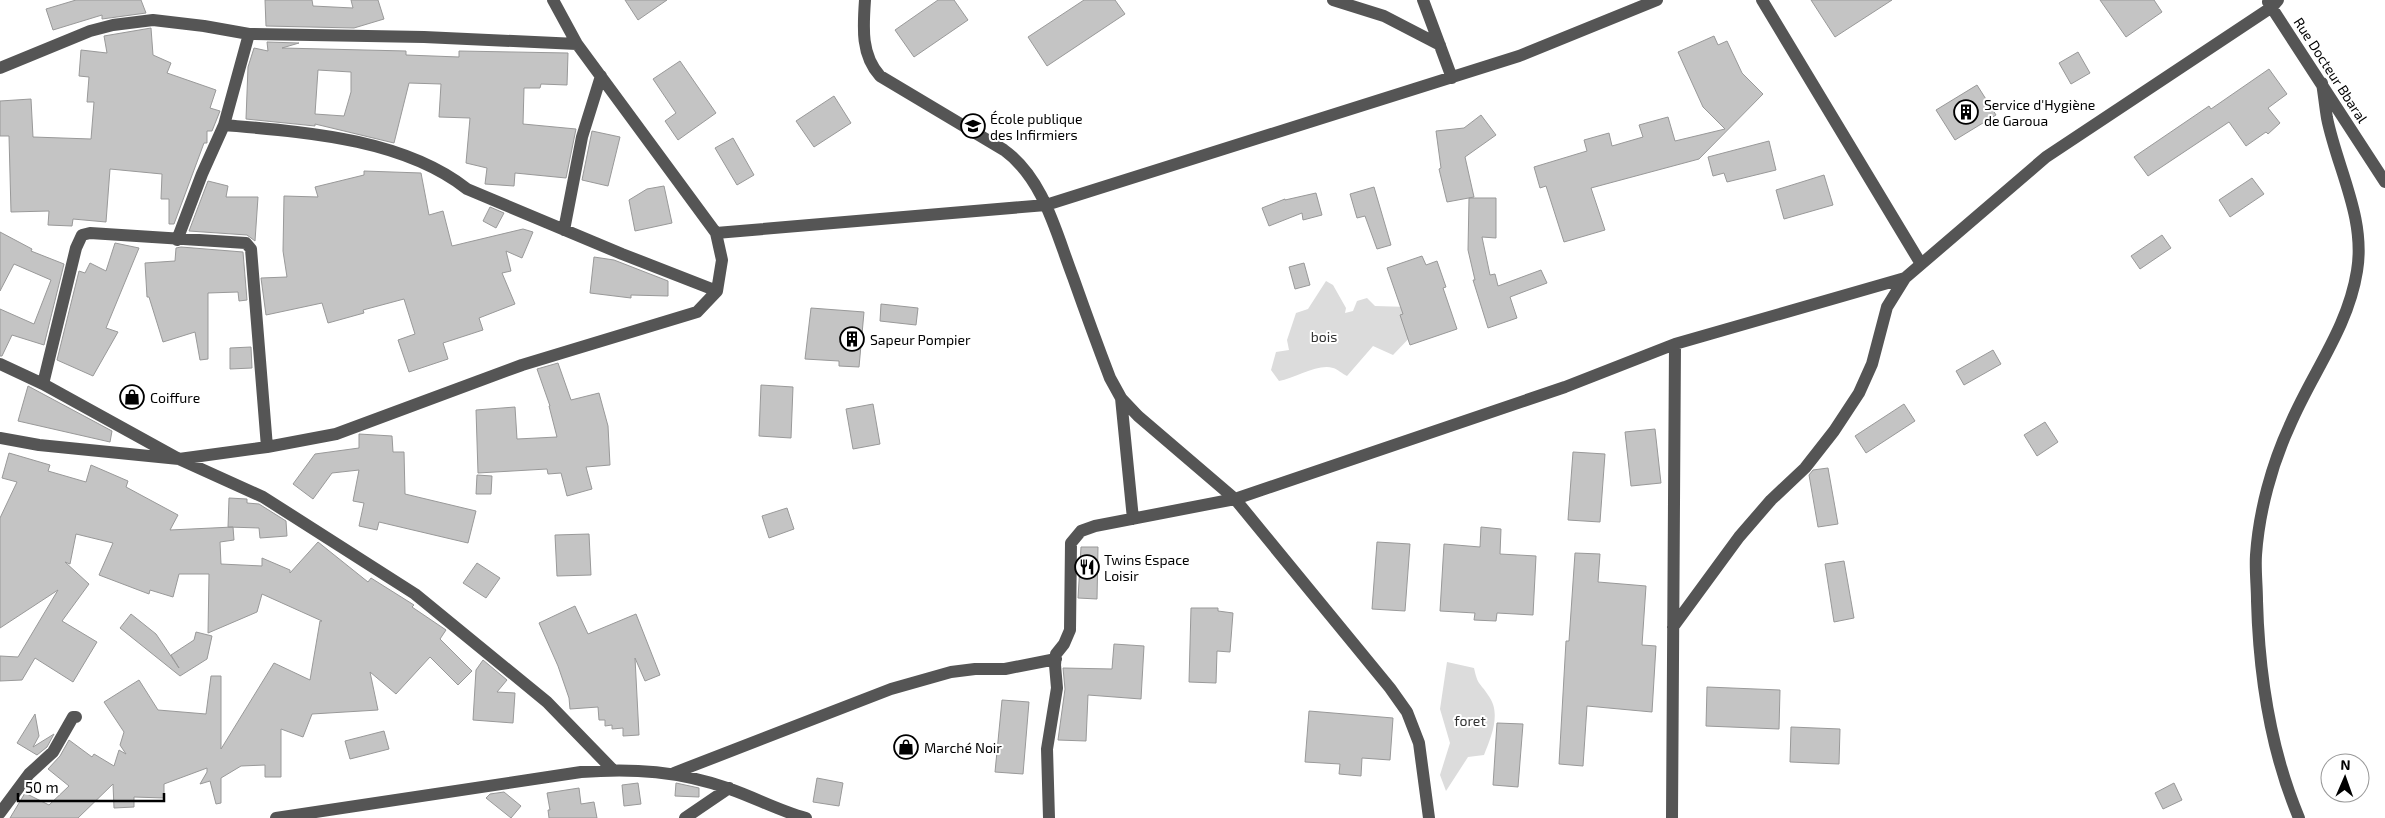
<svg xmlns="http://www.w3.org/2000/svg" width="2385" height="818" viewBox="0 0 2385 818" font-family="'Exo 2',sans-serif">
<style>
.green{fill:#dcdcdc}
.building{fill:#c4c4c4;stroke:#999;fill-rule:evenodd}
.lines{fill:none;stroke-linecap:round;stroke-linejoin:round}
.minor{stroke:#555;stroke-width:12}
.labels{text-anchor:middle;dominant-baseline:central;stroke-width:4;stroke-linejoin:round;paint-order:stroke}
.street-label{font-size:14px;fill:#000;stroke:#fff}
.poi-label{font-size:14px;fill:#000;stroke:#fff;text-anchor:start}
.park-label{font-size:14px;fill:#333;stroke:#fff}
</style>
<rect width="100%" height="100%" fill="#fff"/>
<path class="green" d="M1326 281 1333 285 1346 308 1345 313 1353 311 1357 301 1367 298 1375 306 1409 307 1415 332 1393 355 1373 346 1347 376C1342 374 1338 369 1333 368 1319 363 1295 378 1279 381L1271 370 1276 352 1289 350 1287 340 1296 313 1308 309Z
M1447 662 1474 668C1478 686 1479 681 1488 695 1502 713 1491 737 1484 755L1468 757 1446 791 1440 775 1450 743 1440 709Z"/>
<path class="building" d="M76 0H141L146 13 102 19V15L53 30 46 9Z
M265 0H312L313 6 353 8 351 0H378L384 19 354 28 266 26Z
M625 0H667L638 20Z
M938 0H954L968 20 914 57 895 30Z
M1084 0H1115L1125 14 1047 66 1028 37Z
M1811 0H1892L1835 37Z
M2100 0H2154L2162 12 2126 37Z
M151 28 153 55 171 63 167 73 216 90 210 108 220 111 212 131H207V143H204L174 224H169V199H161L162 174 110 169 106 222 73 219 72 226 48 225 49 211 11 212 9 136H0V101L31 99 33 137 91 139 94 102H87L89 77 79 76 81 50 107 53 104 36Z
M1714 36 1718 45 1727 41 1742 73 1763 94 1699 159 1591 188 1605 230 1564 242 1546 186 1540 188 1534 167 1587 151 1584 140 1609 133 1612 146 1643 137 1639 125 1668 117 1675 141 1725 129 1703 107 1678 52Z
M267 42 299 43 282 48 406 51V55L459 57V51L568 53 567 85 541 84 540 88H524L523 124 576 129 566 178 515 173 514 186 485 184 487 168 466 163 470 118 439 117 441 84 409 83 394 143 315 124V126L246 119 248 67 254 48 268 51ZM318 70 351 72V92L344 116 315 114Z
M2078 52 2090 73 2071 84 2059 63Z
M680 61 716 113 678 140 665 121 676 113 653 79Z
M2269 69 2287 94 2268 108 2280 123 2268 134 2266 132 2246 146 2229 122 2148 176 2134 157 2209 106 2211 109Z
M1977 85 1996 115 1955 140 1936 110Z
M834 96 851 123 814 147 796 121Z
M1481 115 1496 135 1465 157 1474 197 1447 202 1439 169 1441 168 1436 131 1464 128Z
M592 131 620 137 608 186 582 180Z
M733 138 754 175 737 185 715 148Z
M1769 141 1776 170 1727 182 1724 173 1713 176 1708 157Z
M364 171 421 173 429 215 443 211 452 246 523 229 533 232 522 258 506 251 511 271 502 273 515 304 479 318 483 330 443 343 448 359 409 372 398 340 415 334 404 299 363 310 364 313 328 323 322 303 266 315 261 278 287 277 283 251 284 196 318 197 315 187 364 175Z
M1824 175 1833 205 1784 219 1776 190Z
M2252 178 2264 194 2230 217 2219 200Z
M208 181 228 186 226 197H258L255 241 247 235 189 231Z
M664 186 672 223 635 231 629 200 647 189Z
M1374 187 1391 245 1377 249 1365 216 1357 218 1350 194Z
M1316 193 1322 215 1303 220 1302 213 1269 226 1262 208 1285 199V200Z
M1469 198H1496V238L1482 237 1490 275 1495 274 1498 286 1541 270 1547 283 1510 297 1517 318 1488 328 1473 280H1475L1468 250Z
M490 207 504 213 496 228 483 221Z
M0 232 32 249 31 251 64 264 44 345 12 335 2 356H0V309L34 324 51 280 14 264 0 291Z
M2162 235 2171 248 2140 269 2131 256Z
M115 243 139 248 106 328 118 332 93 376 57 360 79 271 85 273 90 263 106 271Z
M181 247 243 252 247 300 239 301 238 292 208 293V359L200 360 195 332 163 342 149 297H147L145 263 175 261 176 248Z
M1422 256 1426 265 1437 261 1446 287 1443 288 1457 329 1410 345 1400 315 1403 314 1387 268Z
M594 257 614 260 668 281V296L631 295V298L590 293Z
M1304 263 1310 285 1295 289 1289 267Z
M881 304 918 308 916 325 880 321Z
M811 308 864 312 859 367 839 366V361L805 359Z
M251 347 252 368 230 369V348Z
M1993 350 2001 364 1964 385 1956 371Z
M558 363 571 400 599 393 608 426 610 465 586 467 592 489 567 496 561 473 548 474 547 469 478 473 476 410 515 407 517 439 557 437 549 406H550L537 369Z
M761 385 793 387 791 438 759 436Z
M28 386 112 431 110 442 18 421Z
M873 404 880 444 853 449 846 409Z
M1904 404 1915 421 1866 453 1855 436Z
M2045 422 2058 442 2037 456 2024 435Z
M1655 429 1661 483 1631 486 1625 432Z
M359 434 392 436 393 452H404L405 494 476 511 468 543 379 522 377 530 359 526 364 503 353 501 359 470 332 473 313 499 293 484 315 454 359 448Z
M1573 452 1605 454 1600 522 1568 520Z
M9 453 50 465 48 471 86 482 91 465 128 481 126 487 178 515 170 530 233 527 234 540 220 542 221 564 262 566V558L290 570V573L318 542 368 582 371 578 414 605 412 607 446 630 440 639 472 671 458 685 430 657 396 694 370 672 378 710 312 714 303 737 281 729V777H265V765L241 766 221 778V803L216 804 210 781 200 784 207 772V768L164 784V798L134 797V807L114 808 113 784 78 818H10L25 793 49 805 69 786 48 769 60 756 69 740 92 757 94 754 114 766 119 750 126 754 120 745 124 732 104 702 139 680 158 710 206 714 211 676H221V749L274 663 310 680 320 621H322L262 594 257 612 208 633 209 574H179L173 597 150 590 149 594 99 575 113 543 76 534 70 564 65 562 89 584 62 621 97 642 73 682 35 658 22 680 0 681V656L18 657 58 590 0 628V518L17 482 2 478Z
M1828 468 1838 524 1818 527 1809 475 1813 470Z
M477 475 492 476 491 494H476Z
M229 498 247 499V503L259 504 286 521 287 536 260 538 259 528 228 527Z
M787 508 794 529 769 538 762 516Z
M1481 527 1501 529 1500 554 1536 556 1533 615 1497 613 1496 621 1474 620 1475 613 1440 611 1444 544 1480 547Z
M589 534 591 575 557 576 555 535Z
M1377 542 1410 544 1405 611 1372 609Z
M1081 547H1098L1097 599 1078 598Z
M1575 553 1600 554 1598 582 1646 586 1642 645 1656 646 1652 712 1587 706 1583 766 1559 764 1566 641H1569Z
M1844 561 1854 618 1834 622 1825 564Z
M477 563 500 578 486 598 463 583Z
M575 606 588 634 636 614 660 675 645 681 635 658 639 735 623 736V728L612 729V725L605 726V720H599L598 707 570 709 569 698 558 666 539 623Z
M1191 608H1218V611L1233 613 1230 652 1217 651 1216 683 1189 682Z
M131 614 156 634 179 668 171 655 194 640 196 632 212 636 207 659 180 676 120 628Z
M1114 644 1144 646 1141 699 1088 695 1086 741 1058 740 1065 689 1063 668 1112 669Z
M483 660 507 680 497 692 515 693 513 723 473 720 476 670Z
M1707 687 1780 690 1779 729 1706 726Z
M1002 700 1029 702 1023 774 995 772Z
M1309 711 1393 718 1390 760 1362 758 1361 776 1339 774 1340 764 1305 762Z
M35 714 39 736 33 747 54 734 47 747 37 755 17 743Z
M1497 723 1523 724 1518 787 1493 785Z
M1791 727 1840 729 1839 764 1790 762Z
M384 731 389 749 350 759 345 741Z
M817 778 843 783 839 806 813 802Z
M638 783 641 804 624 806 622 785Z
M676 783 699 788V797L675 796Z
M2174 783 2182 800 2163 809 2155 793Z
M579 788 581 804 594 802 597 818H549L548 810H550L547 793Z
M504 792 521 806 511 818 486 798 490 794Z"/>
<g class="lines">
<path class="minor" d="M865 0C863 28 861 55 880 76L1004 150C1044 179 1056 233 1073 277 1085 311 1097 344 1110 378L1121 398 1138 416 1235 499 1390 688 1407 712 1419 743 1429 818
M1333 0 1384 16 1440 45
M1423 0 1452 78
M1762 0 1921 264
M2268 2 2385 182
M0 68 90 31 113 25 153 20 204 26 249 34 424 37 577 44
M224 125C303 132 402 138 467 189L622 254 717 291
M564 230 582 137 601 76
M716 233 1046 205 1519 56 1657 0
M177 240 202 174 224 125 249 34
M0 364 43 384 179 459 263 497 415 594 547 702 612 769
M43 384 76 248 82 235 90 233 246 243 251 249 267 447
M1121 398 1133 519
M0 438 39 445 179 459 267 447 336 434 522 365 697 312 717 291 722 260 716 233 577 44 553 0
M1673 627 1739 537 1771 500 1805 468 1834 431 1859 393 1872 364 1887 307 1905 278 2046 157 2272 7 2278 0
M674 773 891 689 951 672 975 669H1005L1056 659
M0 813 29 774 53 752 73 717H76
M276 818 581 772C633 768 680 771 730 789 756 798 779 811 806 818
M685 818 729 788
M1049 818 1047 749 1057 688 1055 665 1056 654 1064 644 1070 630 1071 543 1081 531 1095 526 1235 499 1565 387 1675 344 1905 278
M1672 818 1675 344
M2299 818C2270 749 2259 675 2257 601 2257 586 2255 570 2256 555 2259 511 2272 464 2290 425 2312 373 2348 328 2357 271 2366 218 2337 168 2327 118 2325 106 2324 95 2322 83"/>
</g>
<defs>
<g id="building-ring" transform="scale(1.25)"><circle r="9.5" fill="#fff" stroke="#000" stroke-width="1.5"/><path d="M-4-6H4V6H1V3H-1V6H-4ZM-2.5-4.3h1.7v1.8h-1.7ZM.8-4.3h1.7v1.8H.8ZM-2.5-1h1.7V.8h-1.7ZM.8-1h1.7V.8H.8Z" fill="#000"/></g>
<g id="school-ring" transform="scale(1.25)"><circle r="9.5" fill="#fff" stroke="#000" stroke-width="1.5"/><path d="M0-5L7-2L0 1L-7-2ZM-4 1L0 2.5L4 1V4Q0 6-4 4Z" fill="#000"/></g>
<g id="shop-ring" transform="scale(1.25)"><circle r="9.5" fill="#fff" stroke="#000" stroke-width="1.5"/><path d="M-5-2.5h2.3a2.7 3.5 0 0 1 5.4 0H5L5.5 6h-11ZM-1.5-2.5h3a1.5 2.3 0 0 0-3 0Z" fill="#000"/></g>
<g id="restaurant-ring" transform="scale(1.25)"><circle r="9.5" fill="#fff" stroke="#000" stroke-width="1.5"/><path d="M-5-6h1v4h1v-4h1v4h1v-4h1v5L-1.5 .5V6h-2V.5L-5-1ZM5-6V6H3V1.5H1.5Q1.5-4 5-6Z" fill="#000"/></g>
</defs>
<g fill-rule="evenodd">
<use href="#building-ring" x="1966" y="112"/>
<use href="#school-ring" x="973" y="126"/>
<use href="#building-ring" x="852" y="339"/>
<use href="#shop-ring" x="132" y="397"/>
<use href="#restaurant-ring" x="1087" y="567"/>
<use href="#shop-ring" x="906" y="747"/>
</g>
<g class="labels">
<g class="street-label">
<text transform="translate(2331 70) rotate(57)">Rue Docteur Bbaral</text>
</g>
<g class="poi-label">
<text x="1984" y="104">Service d'Hygiène<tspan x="1984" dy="16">de Garoua</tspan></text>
<text x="990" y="118">École publique<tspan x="990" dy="16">des Infirmiers</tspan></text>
<text x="870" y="339">Sapeur Pompier</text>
<text x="150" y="397">Coiffure</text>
<text x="1104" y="559">Twins Espace<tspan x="1104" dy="16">Loisir</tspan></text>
<text x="924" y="747">Marché Noir</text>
</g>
<g class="park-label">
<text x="1324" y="336">bois</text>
<text x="1470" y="720">foret</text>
</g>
</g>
<g transform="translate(2345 778) rotate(2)"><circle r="24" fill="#ffffff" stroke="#999999"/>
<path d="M0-4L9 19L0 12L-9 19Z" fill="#000000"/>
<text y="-8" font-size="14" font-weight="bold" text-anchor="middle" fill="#000000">N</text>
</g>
<path d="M18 793v8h146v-8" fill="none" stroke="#000000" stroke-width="2.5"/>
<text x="25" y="793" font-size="15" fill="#000000" stroke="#ffffff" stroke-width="4" paint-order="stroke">50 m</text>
</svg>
